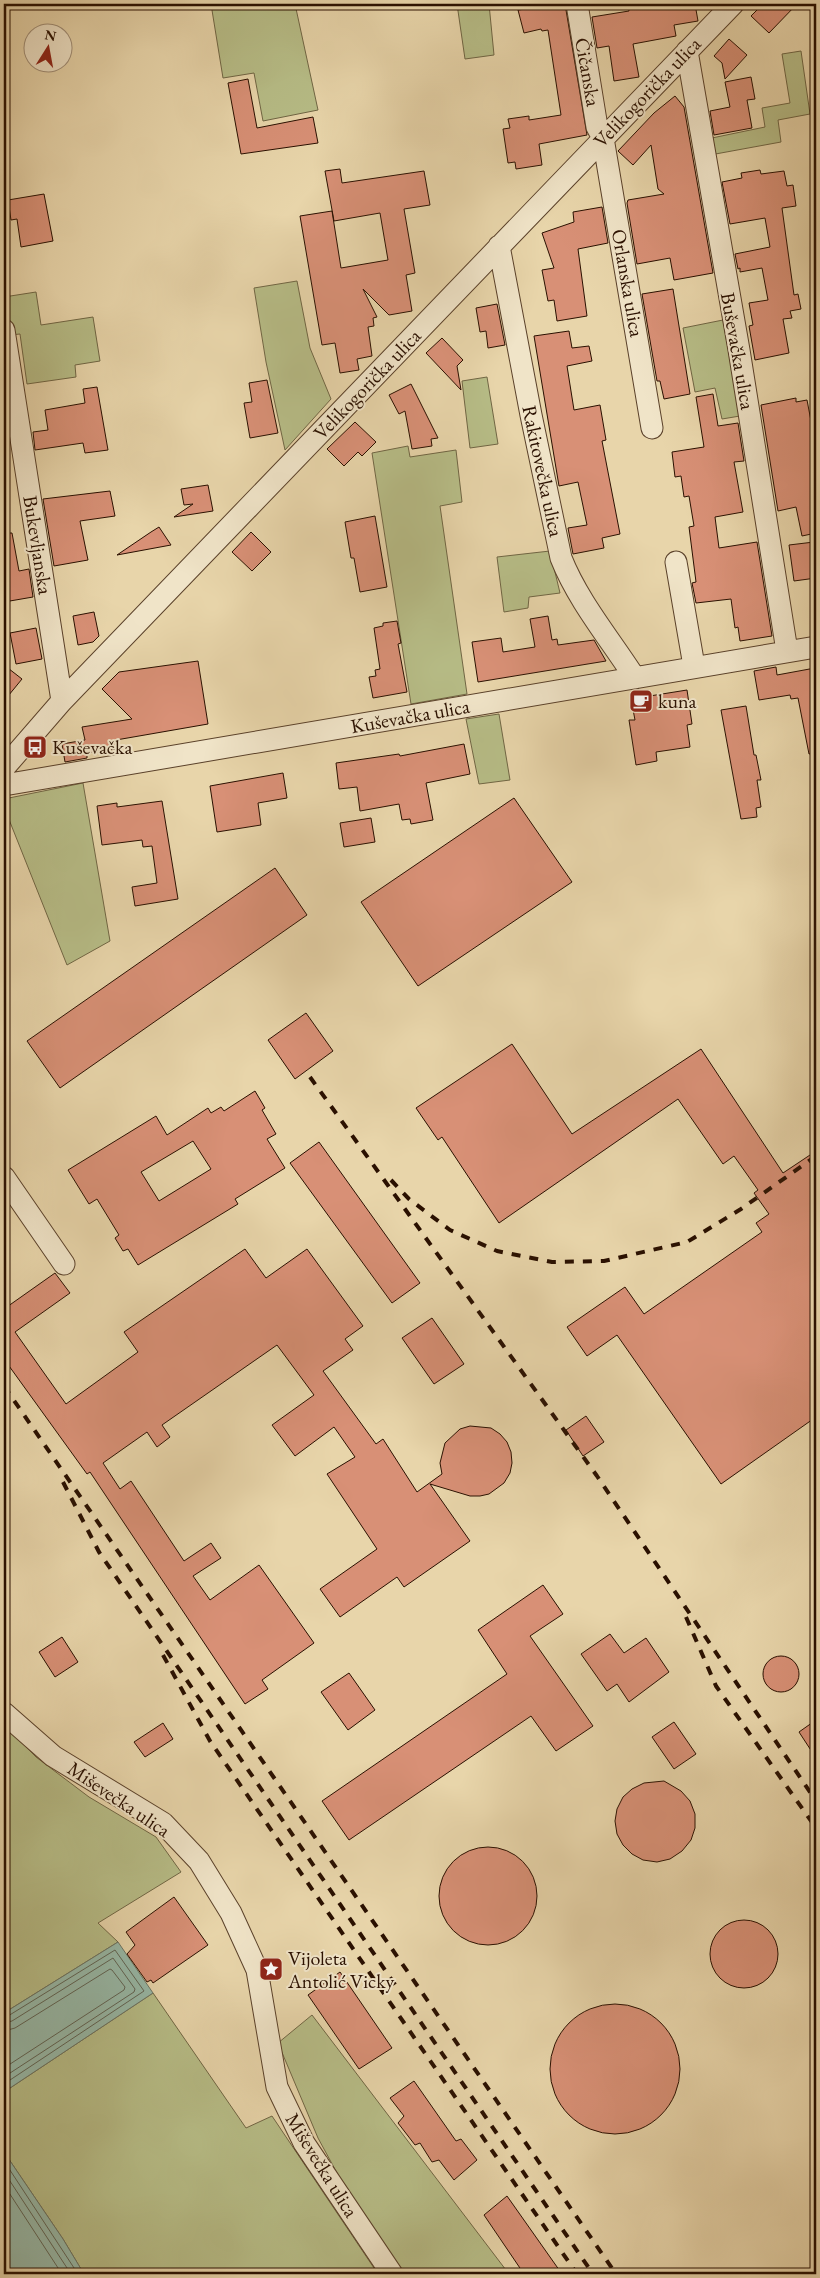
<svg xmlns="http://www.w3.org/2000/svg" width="820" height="2278" viewBox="0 0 820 2278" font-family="'EB Garamond',serif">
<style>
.green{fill:#b7bd87;stroke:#706644}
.water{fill:#97b9a8;stroke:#6b7565}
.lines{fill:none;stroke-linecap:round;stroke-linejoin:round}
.shore{stroke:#606454;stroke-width:1}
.building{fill:#d89076;stroke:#2a1000;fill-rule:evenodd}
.minor-casing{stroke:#5a412a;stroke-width:23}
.minor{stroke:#f0e4c8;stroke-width:21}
.rail{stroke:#2a1000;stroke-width:4;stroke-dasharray:9 9;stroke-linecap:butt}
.labels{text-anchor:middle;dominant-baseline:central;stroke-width:4;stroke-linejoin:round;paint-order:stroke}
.street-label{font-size:20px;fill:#2a1000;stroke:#f0e4c8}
.poi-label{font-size:20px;fill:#2a1000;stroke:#f0e4c8;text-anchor:start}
</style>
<rect width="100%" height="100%" fill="#e8d5aa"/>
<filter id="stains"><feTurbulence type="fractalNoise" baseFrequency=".004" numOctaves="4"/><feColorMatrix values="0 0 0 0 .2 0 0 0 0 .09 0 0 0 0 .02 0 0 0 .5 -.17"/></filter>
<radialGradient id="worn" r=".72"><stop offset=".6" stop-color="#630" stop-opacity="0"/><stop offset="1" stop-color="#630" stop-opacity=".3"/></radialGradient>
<path class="green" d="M211 4H295L318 110 263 121 254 73 223 78Z
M457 4H489L494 55 465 59Z
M801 51 810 114 778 120 781 142 710 155 707 139 765 127 762 108 790 103 782 54Z
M297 281 310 348 331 399 285 450 266 362 254 288Z
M36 292 41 325 93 317 100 361 75 365 76 377 27 384 20 334 10 335 4 297Z
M723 320 740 416 722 419 715 388 695 392 683 328Z
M487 377 498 444 470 448 462 381Z
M408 446 410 457 456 450 462 502 440 506 467 694 411 704 372 453Z
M550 551 560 593 529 597 528 608 504 612 497 557Z
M499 714 510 780 479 784 466 719Z
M83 783 110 941 67 965 4 807V799Z
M4 1724 36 1757 89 1797 156 1837 181 1872 98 1923 118 1942 4 2013Z
M153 1993 246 2128 272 2116 378 2274H84L63 2239 4 2152V2092Z
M312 2015 509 2274H401L362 2219 318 2138 278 2043Z"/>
<path class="water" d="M118 1942 153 1993 4 2092V2013Z
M4 2152 63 2239 84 2274H4Z"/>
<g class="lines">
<path class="shore" d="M4 2017 8 2016 115 1950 144 1991 4 2084
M4 2023 12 2021 113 1958 135 1989 134 1992 4 2077
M4 2031 15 2028 110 1969 112 1970 125 1987 124 1990 4 2068
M4 2161 78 2274
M4 2172 71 2274
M4 2185 62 2274"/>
</g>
<path class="building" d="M565 4 587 135 539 144 542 165 516 169 515 162 508 163 503 129 510 128 508 119 529 116V120L561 115 548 30 542 31 541 29 524 33 518 10Z
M628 4H695L698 21 674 25 676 36 633 44 639 77 614 81 609 46 597 48 592 17 629 11Z
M763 4H797L769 33 751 16Z
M729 39 747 55 725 79 722 63 714 56Z
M751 77 755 99 747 100 752 128 714 135 710 111 730 107 725 82Z
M248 79 257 128 313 117 318 143 241 154 228 83Z
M675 96 684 107 713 273 674 280 670 258 637 264 627 203 628 200 664 194 658 189 651 145 633 165 618 151 654 113Z
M340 169 342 183 424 171 430 205 404 209 415 273 406 275 412 311 389 315 363 289 377 317 373 318 374 326 368 327 372 356 357 359 359 370 340 373 335 343 322 345 300 216 332 211 341 268 388 260 380 213 334 221 325 171Z
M760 170 761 174 784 171 787 186 793 185 796 206 782 208 794 295 798 294 801 309 790 311 792 318 783 319 789 353 755 360 749 326 753 325 749 303 768 300 762 268 740 272V268L738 269 735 254 770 247 765 218 730 224 722 182 742 178 741 173Z
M44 194 53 241 21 247 17 219 11 220 8 200Z
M602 207 608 243 578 249 587 316 557 321 554 300 548 301 542 270 554 268 542 233 574 222 573 212Z
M673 289 690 394 664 399 660 381H657L642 294Z
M497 304 505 345 488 348 486 331 480 332 476 308Z
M569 331 572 348 589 346 592 361 567 366 574 410 600 405 606 440 602 441 620 534 602 538 604 548 573 554 568 528 587 525 578 482 559 486 534 336Z
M442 338 463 360 457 366 461 390 426 353Z
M267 380 278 433 250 438 244 403 252 402 249 383Z
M411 384 438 438 431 439 432 446 412 449 405 411 399 414 389 395Z
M97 387 108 450 85 453 83 443 35 450 33 432 48 430 45 410 85 403 83 389Z
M713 394 718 426 738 423 744 461 734 462 743 512 715 517 719 548 757 542 772 636 740 641 738 627 735 628 731 599 696 603 692 583 696 582 689 527 694 526 689 496 684 497 681 476 675 477 672 452 704 447 696 397Z
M796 398V402L807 400 811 421 816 420V533L802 536 796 507 778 511 761 405Z
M355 422 376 442 362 456 358 452 344 466 327 449Z
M208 485 213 511 174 517 193 504 184 505 181 489Z
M110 491 115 516 80 521 88 560 54 566 43 499Z
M375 516 387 587 360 592 354 558H351L345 522Z
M159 527 171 545 117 555 151 532Z
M251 532 271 552 252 571 232 552Z
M4 533H12L19 571 29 569 33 597 4 602Z
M814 542 816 578 794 581 789 545Z
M94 612 99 636 93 642 78 645 73 616Z
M548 616 552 640 557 639 558 645 594 640 606 661 478 682 472 642 501 638 503 652 535 647 530 619Z
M397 621 401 643 398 644 407 692 373 698 369 677 376 676 375 670 380 669 374 628 383 626V623Z
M36 628 42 659 16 664 10 633Z
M198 661 208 724 116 740 117 749 87 753V758L65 762 62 744 85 740 82 727 132 719 102 689 119 672Z
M4 665 22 679 4 701Z
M776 667 777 675 815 668 816 753 809 754 798 698 791 699 790 695 759 700 754 671Z
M687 690 692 724 687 725 690 747 656 752 657 761 636 765 629 720H635L631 699Z
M746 706 754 755H756L761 780H757L761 807 756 808 757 817 741 819 721 710Z
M464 744 470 774 426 783 433 820 411 824 410 819 402 820 399 804 360 811 357 787 339 789 336 763 399 754 400 756Z
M283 773 287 798 258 803 261 825 217 832 210 786Z
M514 798 572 882 418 986 361 902Z
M162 801 178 899 135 906 132 887 157 883 152 846 143 847 142 840 102 845 97 806 117 803V807Z
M371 818 375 842 344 847 340 823Z
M275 868 307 915 60 1088 27 1041Z
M306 1013 333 1051 295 1079 268 1040Z
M512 1044 572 1134 701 1049 783 1173 810 1155 816 1164V1417L721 1484 617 1335 587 1356 567 1327 625 1287 644 1314 762 1232 756 1223 769 1214 754 1193 758 1190 734 1156 723 1164 678 1099 499 1223 442 1137 438 1140 416 1108Z
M255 1091 265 1108 262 1110 276 1134 267 1139 285 1168 235 1199 238 1204 138 1265 128 1249 123 1251 115 1238 119 1235 97 1199 89 1204 68 1170 156 1116 167 1135 208 1108 211 1113 221 1107 224 1111ZM193 1141 211 1169 159 1201 141 1172Z
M319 1142 420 1283 392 1303 290 1163Z
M245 1249 266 1278 307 1249 363 1326 345 1339 353 1350 323 1371 376 1444 383 1439 417 1492 442 1474 440 1463 445 1443 460 1429 470 1426 491 1428 500 1434 507 1442 511 1452 512 1463 510 1473 504 1483 489 1494 480 1496H470L430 1484 470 1541 404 1587 397 1577 340 1617 320 1589 377 1549 327 1474 355 1457 334 1427 295 1456 272 1425 314 1395 277 1345 162 1425 170 1437 157 1447 147 1432 103 1463 120 1489 131 1481 184 1561 211 1543 221 1558 193 1576 210 1600 259 1565 314 1643 262 1680 268 1689 245 1704 90 1472 87 1474 4 1359V1309L55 1273 70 1293 15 1332 66 1404 138 1352 124 1332Z
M432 1318 464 1364 434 1384 402 1338Z
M586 1416 604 1442 583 1456 566 1430Z
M543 1585 563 1614 530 1636 593 1726 556 1751 531 1716 349 1840 322 1801 507 1674 478 1630Z
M610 1634 624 1653 646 1638 669 1672 629 1702 617 1684 607 1691 581 1654Z
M62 1637 78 1662 55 1677 39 1652Z
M763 1674a18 18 0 1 1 36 0a18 18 0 1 1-36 0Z
M349 1673 375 1710 348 1730 321 1692Z
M816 1720V1758L799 1732Z
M674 1722 696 1754 674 1769 652 1737Z
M163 1723 173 1739 145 1757 134 1742Z
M664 1781 681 1791 690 1801 695 1814V1828L691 1840 682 1851 670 1859 657 1862 643 1860 632 1854 623 1845 617 1834 615 1821 617 1809 623 1797 632 1789 644 1783Z
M439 1896a49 49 0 1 1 98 0a49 49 0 1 1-98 0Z
M174 1897 208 1945 153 1983 151 1980 147 1982 127 1954 135 1945 126 1932Z
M710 1954a34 34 0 1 1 68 0a34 34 0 1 1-68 0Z
M340 1972 392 2048 359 2069 308 1995Z
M550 2069a65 65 0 1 1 130 0a65 65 0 1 1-130 0Z
M414 2081 456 2141 461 2139 477 2160 454 2180 439 2160 432 2162 420 2143 415 2145 398 2123 404 2116 390 2098Z
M507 2196 562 2274H524L484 2215Z"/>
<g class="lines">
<g class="minor-casing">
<path id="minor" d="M577 4 597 127 603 138 652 428
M687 51 739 350 787 651
M499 246 531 415 561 558C578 601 610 639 635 678
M4 330 62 701
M676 562 694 666
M4 768 62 701 733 4
M4 785 816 647
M4 1177 64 1264
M4 1713 53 1756 163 1823 199 1861 231 1913 257 1970 277 2087 304 2143 392 2274"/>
</g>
<use href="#minor" class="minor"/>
<path class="rail" d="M310 1077 597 1476 816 1801
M391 1180 409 1199 450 1230 497 1251 552 1262 604 1261 687 1242 741 1209 816 1156
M4 1386 616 2274
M63 1482 99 1552 593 2274
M686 1617 716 1686 816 1828
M163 1655 210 1741 577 2274"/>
</g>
<defs>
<g id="cafe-square" transform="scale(1.25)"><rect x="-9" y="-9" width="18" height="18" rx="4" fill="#8f2418" stroke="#f0e4c8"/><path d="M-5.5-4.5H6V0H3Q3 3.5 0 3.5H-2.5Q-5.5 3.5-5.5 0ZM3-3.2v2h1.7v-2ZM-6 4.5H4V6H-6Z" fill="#fff"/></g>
<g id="bus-square" transform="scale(1.25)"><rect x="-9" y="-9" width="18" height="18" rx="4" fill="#8f2418" stroke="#f0e4c8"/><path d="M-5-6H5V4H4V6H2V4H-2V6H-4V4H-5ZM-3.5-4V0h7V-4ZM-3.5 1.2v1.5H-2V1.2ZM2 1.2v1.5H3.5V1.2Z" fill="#fff"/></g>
<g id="sight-square" transform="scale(1.25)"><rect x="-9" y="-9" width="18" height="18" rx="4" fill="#8f2418" stroke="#f0e4c8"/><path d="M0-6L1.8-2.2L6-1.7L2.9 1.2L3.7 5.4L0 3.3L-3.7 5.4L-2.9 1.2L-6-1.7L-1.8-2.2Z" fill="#fff"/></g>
</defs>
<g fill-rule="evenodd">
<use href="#cafe-square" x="641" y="701"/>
<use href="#bus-square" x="35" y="747"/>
<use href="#sight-square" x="271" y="1969"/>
</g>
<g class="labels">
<g class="street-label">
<text transform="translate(588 72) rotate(80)">Čičanska</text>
<text transform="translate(647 92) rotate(-46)">Velikogorička ulica</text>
<text transform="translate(628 283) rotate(80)">Orlanska ulica</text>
<text transform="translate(738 351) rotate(80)">Buševačka ulica</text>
<text transform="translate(367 384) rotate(-46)">Velikogorička ulica</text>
<text transform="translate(543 471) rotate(78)">Rakitovečka ulica</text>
<text transform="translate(38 545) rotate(81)">Bukevljanska</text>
<text transform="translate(410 716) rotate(-10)">Kuševačka ulica</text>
<text transform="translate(119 1799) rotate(34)">Miševečka ulica</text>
<text transform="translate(322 2165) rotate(58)">Miševečka ulica</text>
</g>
<g class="poi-label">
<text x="658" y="701">kuna</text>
<text x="52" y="747">Kuševačka</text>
<text x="288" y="1958">Vijoleta<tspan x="288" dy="23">Antolić Vicky</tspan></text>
</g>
</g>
<rect width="820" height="2278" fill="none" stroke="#e8d5aa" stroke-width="20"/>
<rect x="5" y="5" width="810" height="2268" fill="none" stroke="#2a1000" stroke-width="2.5"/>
<rect x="10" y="10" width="800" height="2258" fill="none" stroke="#2a1000"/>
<g transform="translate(48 48) rotate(11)"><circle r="24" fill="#f0e4c8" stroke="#a18f78"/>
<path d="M0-4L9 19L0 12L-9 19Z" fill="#8f2418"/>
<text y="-8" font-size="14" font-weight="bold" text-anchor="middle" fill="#2a1000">N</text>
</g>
<rect width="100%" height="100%" filter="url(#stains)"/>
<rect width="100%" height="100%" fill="url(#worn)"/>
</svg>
